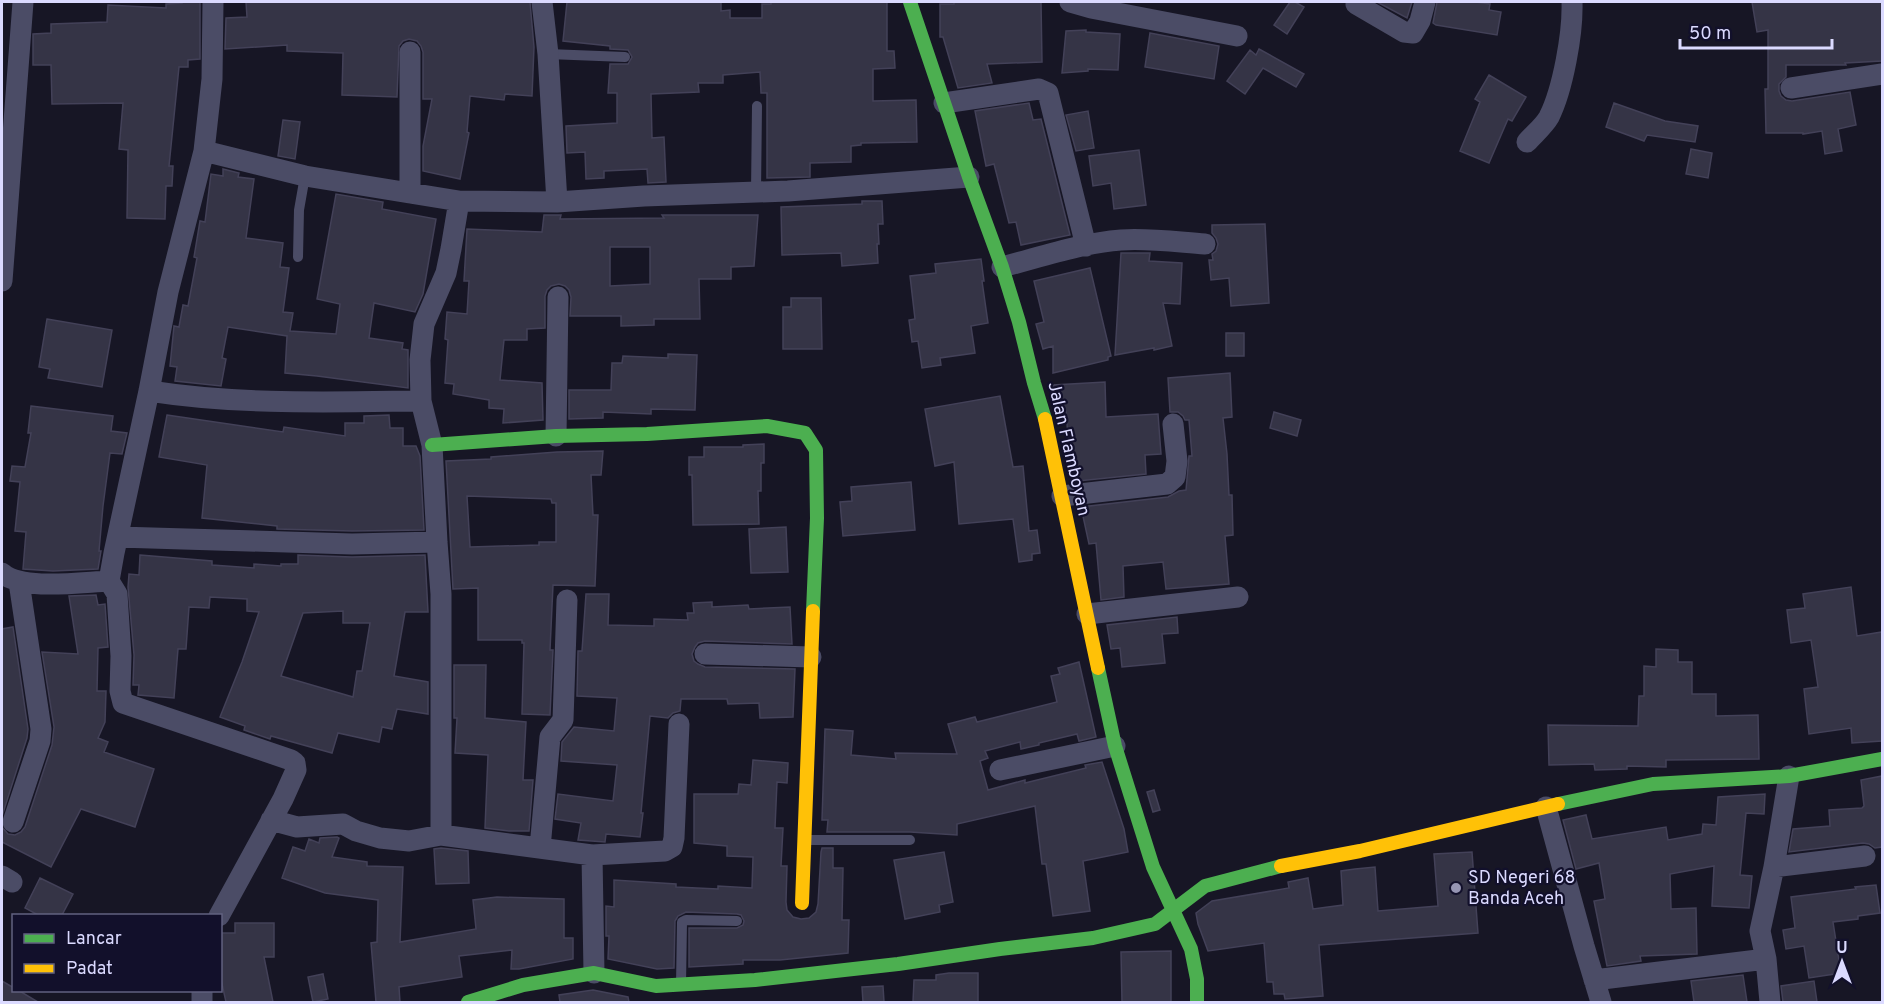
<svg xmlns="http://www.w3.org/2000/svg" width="1884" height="1004" viewBox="0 0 1884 1004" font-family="Overpass,sans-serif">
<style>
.building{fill:#353446;stroke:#434158;stroke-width:1.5;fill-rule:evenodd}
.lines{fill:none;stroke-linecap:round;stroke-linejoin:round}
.lane{stroke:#4b4c66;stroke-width:10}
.street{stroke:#4b4c66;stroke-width:21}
.fast{stroke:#4caf50;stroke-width:14}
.slow{stroke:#ffc107;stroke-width:14}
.poi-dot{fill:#9695b3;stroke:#12102b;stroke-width:2}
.labels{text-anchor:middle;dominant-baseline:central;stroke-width:4.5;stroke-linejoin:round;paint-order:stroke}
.street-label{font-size:18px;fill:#dbdaff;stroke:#12102b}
.poi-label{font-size:18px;fill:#dbdaff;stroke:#12102b;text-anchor:start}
</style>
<rect width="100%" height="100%" fill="#171625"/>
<path class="building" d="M182 2H200V59L188 60V67H179L169 166H173L172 186H166L165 219 127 218 128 150 119 149 123 103 52 104 51 65H33V34L51 33V24L107 22 108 5 166 8V4L182 3Z
M246 2H530L534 47 532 96 505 94 504 100 470 96 467 132 469 133 460 179 423 171V146L432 99H423V52L421 46 417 41 409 39 403 41 399 46 397 97 342 95 343 53 287 51V45L225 49 226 18 247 17Z
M567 2H721V11L730 10V18H762V4H771V2H887V51H894L895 68 873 69V101L916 100 917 142 861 143V145L851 146V162L810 163V177L767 178V93H761L760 72 723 75V83H698L699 92 651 94 652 138 664 137 666 182 648 183 647 169 604 171V178L586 179 585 152 567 153 566 126 617 123V93H608L610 64H628L632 57 628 50 610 49V46L563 41Z
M954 2H1041L1042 62 987 64 992 83 958 88 943 37H940V4H954Z
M1290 2H1295L1304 7 1287 34 1274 25Z
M1377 2H1412L1407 18Z
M1437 2H1475L1490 4 1489 10 1501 12 1497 35 1436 25 1433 23Z
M1752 2H1882V61L1845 63 1846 65H1786V77L1779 84V91L1781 96 1786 100 1792 101 1850 92 1856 125 1838 129 1842 151 1825 154 1822 131 1803 134V133H1766L1765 89H1768V30L1757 32Z
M1086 30V32L1120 34 1118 70 1088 69V71L1062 73 1066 31Z
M1150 33 1219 46 1214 79 1145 67Z
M1259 49 1304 74 1296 87 1263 68 1245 94 1227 81 1250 50 1256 55Z
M1489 75 1526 97 1512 121 1508 119 1489 163 1460 151 1480 102 1475 99Z
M1029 103 1033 120 1041 119 1070 235 1021 245 1016 222 1009 223 994 164 986 166 975 111Z
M1614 103 1665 121 1698 126 1695 142 1647 135 1644 141 1606 127Z
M1088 111 1094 148 1076 151 1066 115Z
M283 120 300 122 295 159 278 156Z
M1691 149 1712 153 1708 178 1686 174Z
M1139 150 1146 205 1114 209 1111 183 1093 186 1089 156Z
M223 169 239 173 238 177 254 179 246 238 283 243 280 267 289 268 283 312 293 313 290 331 336 334 340 304 317 299 336 194 383 202 382 209 436 219 423 294 415 312 374 303 369 338 403 343 402 349 408 350V388L317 376 285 373 287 336 228 327 222 358 226 359 221 386 175 381 177 367 170 366 174 326 179 327 183 305 188 306 197 258 194 257 200 221 205 222 211 174 223 176Z
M862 201H882L883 224H878L879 244H877L878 263 842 266 841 253 782 255 781 207 862 204Z
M544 215H561L560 219 664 218 662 215H758L754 266 731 267V279H699L700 319H654V325L621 326V316H570L571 297 569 290 565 286 559 284 551 286 547 290 545 296V328L527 329V340H504L500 380 542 383 543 420 503 423 504 409 489 408V400L453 394 454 384 445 383 448 340 445 339 447 312 467 314 469 281H464L467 229 542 232ZM610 247H650V284L610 286Z
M1265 224 1269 303 1231 306 1229 278 1211 280 1209 260H1213L1212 254 1216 251 1218 244 1216 238 1212 233V225Z
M1121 253H1150L1149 261 1182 263 1180 304 1163 303 1172 346 1154 350V348L1115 355Z
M981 259 984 281H982L988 323 971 326 975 353 940 358 941 365 922 368 918 341 912 342 909 320 915 319 910 276 936 273 935 264Z
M1090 268 1111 356 1108 357V360L1053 373V346L1043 349 1036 324 1044 322 1034 281Z
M791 298H821L822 349H783V307H791Z
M47 319 112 330 102 387 48 378 50 369 39 367Z
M1226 333H1244V356H1226Z
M668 354 697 355 695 410 651 409V414L603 412V418L569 419V390H611L612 363H622L623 356 668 358Z
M1230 373 1232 417 1223 418 1227 454 1229 495H1232L1233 535 1225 536 1229 584 1166 589 1163 562 1123 566 1124 597 1101 600 1096 543 1089 544 1081 507 1168 497 1179 491 1186 490 1189 456H1192L1189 420H1185L1183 416 1178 412H1170L1168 378Z
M1105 382 1106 417 1158 414 1161 454 1145 455 1146 474 1078 481V478H1075L1069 449 1066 411H1060L1053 385Z
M1000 396 1013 467 1023 466 1029 531 1037 530 1040 553 1032 554V560L1019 562 1013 519 959 524 954 462 935 466 925 409Z
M31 406 113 416 111 431 127 433 122 454 110 453 103 506 99 551H101L98 569 53 571 23 569 26 532 15 531 20 482 10 481 12 466 25 467 31 433H28Z
M1274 412 1301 420 1297 436 1270 428Z
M167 415 283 432 284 427 345 436V423H364V416L389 415 390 428H403V446H416L420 456 424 530 352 531 277 529V526L202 518 207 465 159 457Z
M764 444V463H761V491H758L759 524 693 525 692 475H689V457H704V447H743V445Z
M603 451 601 475H591L593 515H598L595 586 553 585 550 650H553L550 715 522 714 524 643H522V640H478V588L453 589 446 461 491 459V457L557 452ZM467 496 551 499 552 503H556V542H539V545L470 547Z
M911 482 915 530 843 536 840 502 852 501 851 487Z
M786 527 788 572 751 573 749 529Z
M140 555 212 561V565L254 568V564L281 566V564H298V555L352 557 425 555 428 612H405L394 676 428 682V714L397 709 392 729 382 727 379 742 338 733 332 753 271 736 270 739 244 730 245 726 220 717 242 662 259 612 247 611V599L210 597 209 608 189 607 186 649H178L174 698 138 695 139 685H133L134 655 128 587 129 574 139 575ZM343 611V623H370L362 671H357L353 697 281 676 303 613Z
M1851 587 1857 636 1882 632V741L1852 743 1851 728 1809 734 1804 689 1818 687 1811 640 1791 643 1787 610 1805 608 1803 594Z
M586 594H609L608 625 654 626V619L688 620 687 613H694L693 603 712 602V607L748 605 749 609 790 607 792 644 705 641 698 643 695 647 692 654 694 661 698 664 705 667 795 669 793 717 760 718 759 703 728 704 727 699H681L680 711 673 713 668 718 650 716 641 813H643L640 837 606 834 605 842 578 840 581 823 555 819 558 794 613 801 617 765 561 761 562 742 574 727 614 731 617 698 577 696 578 651H582Z
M96 595 98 605 105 604 108 647 98 648 97 691H106L105 722 98 738 108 742 104 752 154 769 135 827 81 809 51 867 2 842V827L8 834 15 835 21 832 25 827 52 745 54 727 42 652 78 654 69 596Z
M1177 617 1178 633 1162 634 1165 663 1122 667 1120 648 1111 649 1107 625Z
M13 627 28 729 27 738 2 816V629Z
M1656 649 1678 650V662H1692V694H1716V716L1758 715 1759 759 1666 760V767L1627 766V769L1595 770 1594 764 1549 765 1548 725 1638 726 1639 696H1644V666L1656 667Z
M1079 662 1096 737 1079 741 1077 734 1039 743V745L1021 749 1020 742 985 751 988 758 980 761 988 790 1025 780V783L1086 768 1085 765 1102 762 1124 829 1128 852 1083 861 1090 911 1053 916 1046 864H1042L1035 806 957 824V835L910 832H827L828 820H822L825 729 853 731 851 755 896 759 895 753 957 754 948 724 975 717 977 722 1057 702 1051 676 1060 674 1058 668Z
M454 665H486L485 718 526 722 523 780H533L529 831H509L485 828 488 755 455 753 457 718H454Z
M753 760 788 763 787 783 777 782 775 828H783L781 866H787L786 902 787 910 793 917 801 919 809 918 816 912 818 904 821 852 822 848H833V868H843L842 920H849L848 953 780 960H743V964L689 967V928H737L743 925 744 921 741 915 737 914 686 912 678 916 675 921 674 968 657 969 608 959 609 936H606V906L614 907V880L676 884V887L718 889V886L752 888 753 857 727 856V846L694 843V794H738L739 784 751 785Z
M1882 776V847L1875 848 1869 844 1863 843 1789 852 1793 829 1830 826 1829 810 1862 808 1864 806 1861 780Z
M1154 790 1160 810 1153 812 1147 792Z
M1765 794 1764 814 1746 813 1740 875 1752 876 1749 908 1712 906 1714 866 1670 874 1671 909 1696 908 1697 954 1640 956 1641 961 1607 966 1594 901 1605 899 1599 863 1576 869 1563 820 1586 815 1592 839 1666 827 1668 840 1702 834 1703 824 1716 825 1718 797Z
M337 837 339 838 332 857 367 862V866L403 867 400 942 476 929 473 900 497 897 564 899V938H573V959L519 969H511L512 950 459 956 462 977 399 987 400 1002H376L371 943 377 942 378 900 325 893 282 878 293 847 305 851 309 839 319 843 320 838Z
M441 848 468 851 469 883 436 884 434 849Z
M944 852 953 902 939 905 940 912 905 919 894 860Z
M1472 852 1478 933 1319 945 1323 996 1285 999 1284 994H1274L1273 982H1267L1264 943 1208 951 1198 924 1196 913 1212 901 1289 888 1288 882 1308 878 1313 909 1343 905 1341 871 1355 869 1375 867 1378 911 1438 906 1434 854Z
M40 878 73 894 62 915H38L25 908Z
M1876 885 1880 913 1858 916V919L1833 922 1841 973 1809 978 1804 946 1786 949 1783 930 1795 928 1791 897 1856 889 1855 887Z
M235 923H274V957H264L273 1002H226L220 975V933H235Z
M1171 951V1002H1122L1121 952Z
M949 973H978V1002H913L914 980H936V975Z
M323 974 328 999 313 1002 308 977Z
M1743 975 1747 1002H1694L1691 981Z
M2 981 14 988V990H18L38 1002H2Z
M1814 981 1817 1002H1783L1781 986Z
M883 986 884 1002H863L862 987Z
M593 990 628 997 629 1002H560L559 995Z"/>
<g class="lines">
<path class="lane" d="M548 54 625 57
M756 192 757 106
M298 257 299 210 305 176
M806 840H910
M681 985 682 922 686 920 737 921"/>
<path class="street" d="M542 2 548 54 557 202
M1070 2 1091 8 1237 36
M1356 4 1404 32 1413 33 1420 21 1425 2
M1791 88 1882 74
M944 103 1039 89 1048 93 1086 246
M1527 142C1534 134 1544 126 1549 117 1563 89 1573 33 1572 2
M204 151 305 176 459 201 557 202 644 196 788 191 969 177
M410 193V52
M1002 267C1041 257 1081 243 1121 240 1148 238 1177 242 1205 244
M2 281 23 2
M149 391C239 405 330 402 421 401
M556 436 558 297
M1062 496 1167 484 1175 477 1177 461 1173 424
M118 537 352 544 437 542
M2 573C22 591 82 582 109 581L114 553 149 391 168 292 204 151 212 79 213 2
M109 581 117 594 121 656 120 691 123 703 291 760 295 763 296 770 283 799 219 916
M1087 614 1238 597
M705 654 811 657
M1000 770 1115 746
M1546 807 1584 946 1601 1002
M271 820 297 827 343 824 356 831 380 838 409 841 441 835 592 855 594 973
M13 822 40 741 41 729 19 582
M441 835V594L437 542 432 445 421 401 420 360 424 324 446 273 451 249 459 201
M540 848 550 737 563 720 567 600
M592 855 665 851 672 847 674 838 679 724
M1774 867 1865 856
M2 876 12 882
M1594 980 1766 959
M202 1002V990
M1770 1002 1766 959 1760 931 1774 867 1789 776"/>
<path class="fast" d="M910 2 969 177 1002 267 1019 322 1034 383 1045 419
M432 445 556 436 647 434 767 426 805 433 816 450 817 518 813 611
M1098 668 1115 746 1153 867 1191 949 1197 979V1002
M1558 804 1653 784 1789 776 1882 759
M468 1002 523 985 594 973 656 986 755 980 898 964 1000 949 1093 938 1155 924 1205 886 1281 866"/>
<path class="slow" d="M1045 419 1098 668
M1281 866 1360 851 1558 804
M802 903 813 611"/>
</g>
<circle class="poi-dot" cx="1456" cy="888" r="6"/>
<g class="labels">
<g class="street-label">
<text transform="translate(1068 449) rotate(77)">Jalan Flamboyan</text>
</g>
<g class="poi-label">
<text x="1468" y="878">SD Negeri 68<tspan x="1468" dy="21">Banda Aceh</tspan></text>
</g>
</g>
<rect width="1884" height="1004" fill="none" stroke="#dbdaff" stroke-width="6"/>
<rect x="12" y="914" width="210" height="78" fill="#12102b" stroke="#626180" stroke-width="1.5"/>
<rect x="24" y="934" width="30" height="9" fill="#4caf50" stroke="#626180" stroke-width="1.5"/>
<text x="66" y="944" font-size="18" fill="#dbdaff">Lancar</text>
<rect x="24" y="964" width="30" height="9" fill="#ffc107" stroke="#626180" stroke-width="1.5"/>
<text x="66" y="974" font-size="18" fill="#dbdaff">Padat</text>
<g transform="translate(1842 962)" stroke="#12102b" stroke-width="4.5" paint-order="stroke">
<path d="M0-4.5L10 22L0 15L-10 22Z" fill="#dbdaff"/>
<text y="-9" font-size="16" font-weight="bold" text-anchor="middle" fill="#dbdaff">U</text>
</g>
<path d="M1680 39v9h152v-9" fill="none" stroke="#dbdaff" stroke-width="3"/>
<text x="1689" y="39" font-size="18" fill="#dbdaff" stroke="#12102b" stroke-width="4.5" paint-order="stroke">50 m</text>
</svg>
